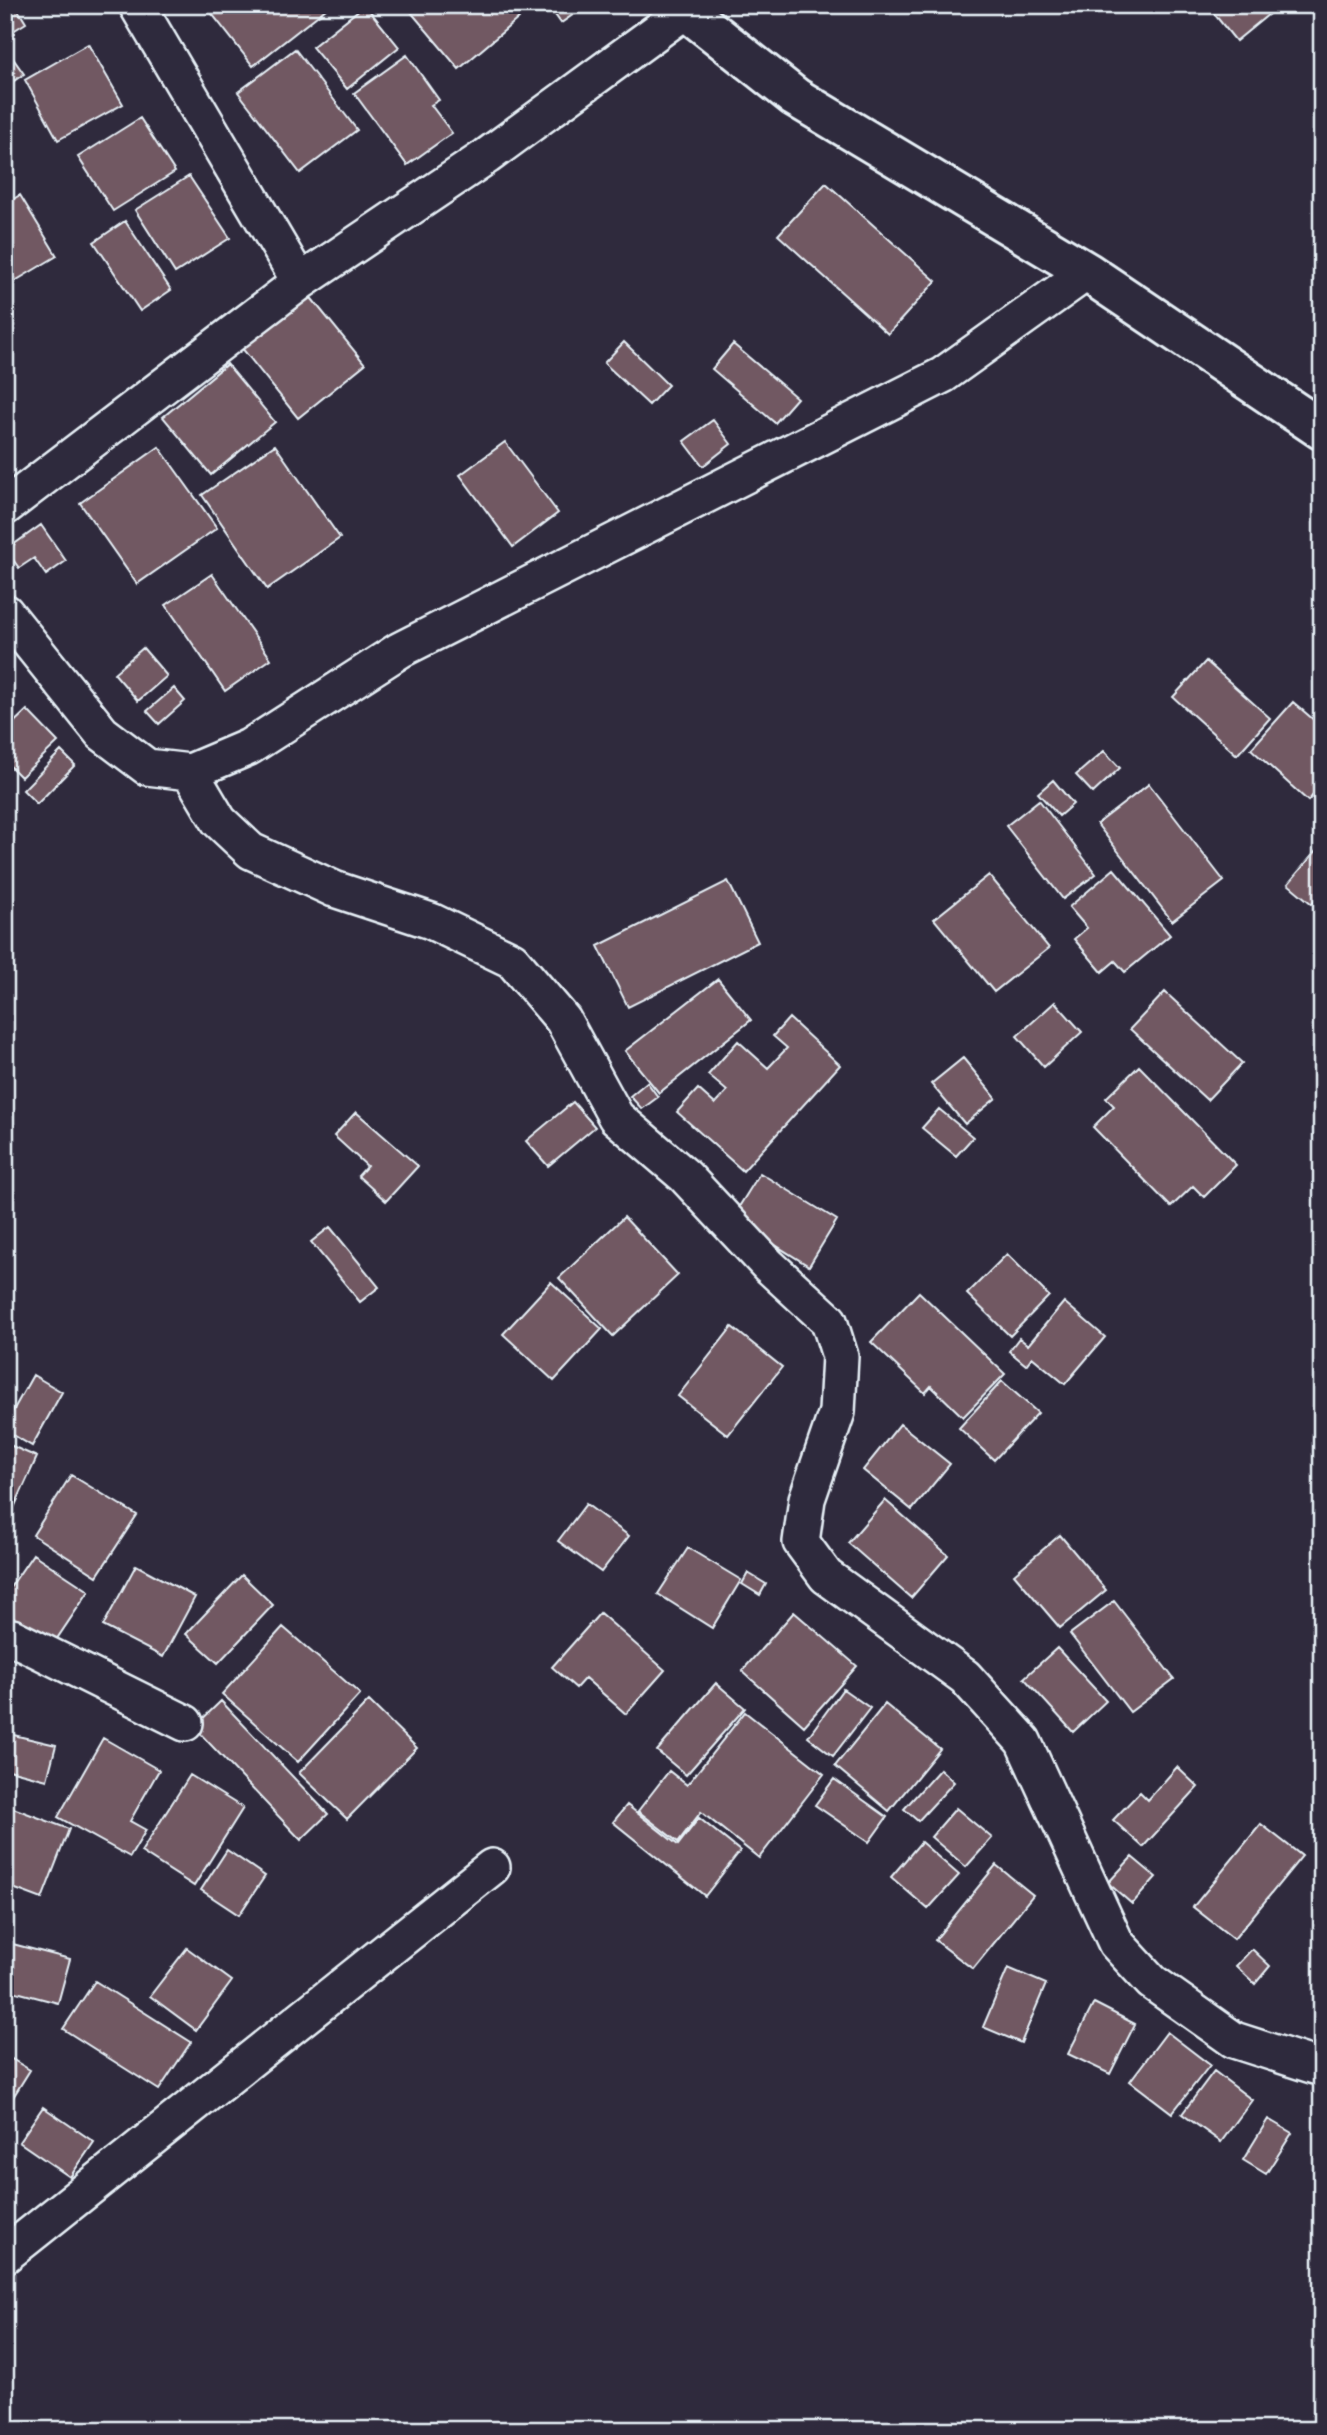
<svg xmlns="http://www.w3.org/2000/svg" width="1327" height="2435" viewBox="0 0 1327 2435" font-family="'Gochi Hand',sans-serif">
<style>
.building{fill:#715962;stroke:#e8f1f8;stroke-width:2}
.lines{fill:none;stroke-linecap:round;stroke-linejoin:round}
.street-casing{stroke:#e8f1f8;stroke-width:40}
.secondary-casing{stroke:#e8f1f8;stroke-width:44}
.street{stroke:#2f2a3d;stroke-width:35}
.secondary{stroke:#2f2a3d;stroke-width:38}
</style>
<rect width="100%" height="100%" fill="#2f2a3d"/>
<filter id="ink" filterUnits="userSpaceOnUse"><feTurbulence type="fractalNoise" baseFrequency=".0143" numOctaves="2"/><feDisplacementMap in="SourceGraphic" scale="14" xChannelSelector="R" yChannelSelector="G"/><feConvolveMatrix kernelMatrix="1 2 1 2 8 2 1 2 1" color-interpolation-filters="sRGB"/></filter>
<g filter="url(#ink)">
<path class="building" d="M5 5H15L26 23 5 36Z
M208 5H331L253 66 206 6Z
M365 5 399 47 347 89 312 47Z
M405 5H508L519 18 459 69Z
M548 5H587L561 23Z
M1207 5H1280L1236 41Z
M88 44 123 104 58 140 25 80Z
M5 47 24 74 5 87Z
M295 49 357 130 300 173 238 92Z
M407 55 439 100 431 105 452 133 407 165 354 93Z
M140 118 175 172 113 211 78 157Z
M5 175 12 186 5 190Z
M189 176 230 238 175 273 135 210Z
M826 183 936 281 888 334 778 235Z
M20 195 57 256 5 287V204Z
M125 221 171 290 140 311 94 242Z
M308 294 365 364 298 418 241 347Z
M624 342 668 385 649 405 604 363Z
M733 344 797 398 775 423 712 369Z
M227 364 275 422 211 475 163 417Z
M713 420 731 444 703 466 684 441Z
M505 442 558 513 513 547 460 475Z
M275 445 340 538 267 589 202 495Z
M159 447 217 528 137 584 80 503Z
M41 525 66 561 46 575 34 558 19 568 6 550Z
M212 574 271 659 225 691 166 605Z
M143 648 167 676 138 701 114 673Z
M1206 661 1270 718 1237 755 1173 697Z
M174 688 185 701 159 724 147 711Z
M1293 702 1322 727V785L1308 801 1251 749Z
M27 710 58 742 21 777 5 761V731Z
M61 751 75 765 37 804 23 790Z
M1104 751 1120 768 1093 793 1076 775Z
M1053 780 1073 804 1059 816 1038 793Z
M1149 784 1224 881 1172 921 1097 824Z
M1039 800 1096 874 1063 899 1006 826Z
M1322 844V896L1319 894 1312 904 1288 884Z
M1114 869 1170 935 1125 972 1115 961 1102 972 1074 939 1087 928 1069 907Z
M989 875 1049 948 994 992 934 919Z
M728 881 758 942 628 1007 598 946Z
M718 979 751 1020 659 1093 625 1051Z
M1165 992 1242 1063 1207 1100 1130 1029Z
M1055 1002 1082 1032 1044 1067 1017 1036Z
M789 1018 840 1065 743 1171 677 1112 698 1089 715 1104 727 1091 708 1075 738 1041 768 1068 787 1048 773 1036Z
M963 1058 996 1098 965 1124 931 1084Z
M1139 1066 1236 1165 1204 1197 1193 1186 1171 1207 1093 1127 1114 1106 1106 1098Z
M647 1082 658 1097 642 1109 630 1096Z
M573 1102 595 1127 548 1166 526 1141Z
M939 1109 973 1137 956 1156 922 1128Z
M356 1112 418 1166 386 1201 358 1176 367 1166 334 1136Z
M760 1173 837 1220 809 1266 732 1218Z
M624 1217 678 1275 613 1336 559 1278Z
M330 1227 379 1287 360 1302 311 1242Z
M1007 1254 1049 1296 1010 1336 967 1294Z
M551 1282 602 1329 554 1381 503 1334Z
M919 1292 1005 1374 963 1417 931 1386 925 1393 871 1342Z
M1064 1302 1105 1337 1065 1384 1032 1357 1026 1365 1009 1351 1019 1338 1028 1345Z
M732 1327 782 1367 728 1435 678 1396Z
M33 1375 62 1392 32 1446 5 1430V1425Z
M1002 1381 1038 1413 994 1460 959 1428Z
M900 1424 950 1464 912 1510 863 1470Z
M5 1443 37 1457 8 1521 5 1519Z
M71 1475 137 1515 97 1576 33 1535Z
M885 1500 948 1555 911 1598 848 1543Z
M586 1504 629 1536 601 1572 558 1541Z
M1060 1535 1106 1590 1060 1628 1014 1574Z
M688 1548 741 1580 712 1628 658 1594Z
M33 1554 89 1591 52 1646 5 1615V1595Z
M136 1565 195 1597 163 1657 103 1626Z
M748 1573 766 1584 760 1595 742 1584Z
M242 1575 273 1605 218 1663 186 1634Z
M1114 1601 1174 1679 1130 1712 1070 1634Z
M794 1612 857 1666 804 1726 742 1671Z
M600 1613 665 1670 626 1714 585 1678 576 1688 552 1667Z
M283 1627 360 1694 298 1762 222 1694Z
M1057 1648 1106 1701 1073 1732 1024 1678Z
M716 1683 745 1708 686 1775 657 1751Z
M843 1689 870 1708 833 1756 808 1737Z
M221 1701 328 1814 301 1840 194 1727Z
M369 1701 417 1748 347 1819 299 1773Z
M885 1704 940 1749 889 1811 835 1766Z
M745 1712 824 1774 759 1858 701 1812 678 1842 638 1811 669 1771 687 1785Z
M5 1733 56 1745 47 1780 5 1769Z
M103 1738 159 1770 130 1821 146 1830 130 1857 58 1817Z
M1177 1767 1198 1787 1143 1847 1113 1820 1140 1792 1148 1800Z
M940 1769 954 1782 918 1821 904 1809Z
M190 1775 243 1808 194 1886 141 1852Z
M834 1779 887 1817 869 1842 815 1805Z
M5 1805 69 1829 42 1899 5 1885Z
M627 1805 678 1845 699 1818 740 1851 705 1896 613 1822Z
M956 1808 992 1838 966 1867 931 1837Z
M1261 1824 1302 1856 1234 1939 1193 1907Z
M921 1842 959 1875 928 1909 891 1877Z
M227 1850 265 1876 239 1915 201 1890Z
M1132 1857 1156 1877 1132 1904 1108 1883Z
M996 1865 1033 1895 973 1969 935 1940Z
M5 1942 70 1959 58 2003 5 1989Z
M187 1948 232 1981 196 2030 150 1996Z
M1252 1949 1270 1966 1255 1984 1236 1966Z
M1008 1968 1046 1984 1021 2043 983 2027Z
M95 1981 191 2042 159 2090 63 2029Z
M1094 2003 1135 2024 1110 2074 1068 2054Z
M1167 2032 1210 2065 1172 2113 1130 2081Z
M5 2055 30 2070 5 2110Z
M1214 2071 1252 2100 1221 2142 1182 2114Z
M43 2107 94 2142 70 2177 19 2142Z
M1268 2119 1292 2133 1266 2174 1243 2160Z"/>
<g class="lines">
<g class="street-casing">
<path id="street" d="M137 5 300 282
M5 507 300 282 487 156 685 11
M5 612 102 733 147 767 190 772 249 747 400 650 943 375 1087 272
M190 772 219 821 251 851 334 889 431 921 512 960 563 1020 616 1117 685 1176 768 1265 829 1321 840 1356 837 1412 807 1499 801 1542 826 1576 965 1677 1023 1741 1116 1943 1152 1982 1234 2040 1315 2066H1322
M5 1636 12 1637 185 1723
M5 2255 492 1867"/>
</g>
<g class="secondary-casing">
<path id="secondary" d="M679 5 795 97 1087 272 1322 430"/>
</g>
<use href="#street" class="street"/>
<use href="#secondary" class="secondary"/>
</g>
</g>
<rect width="1327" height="2435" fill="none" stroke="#2f2a3d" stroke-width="28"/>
<rect x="14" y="14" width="1299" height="2407" fill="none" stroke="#e8f1f8" stroke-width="2.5" filter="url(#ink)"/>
</svg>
